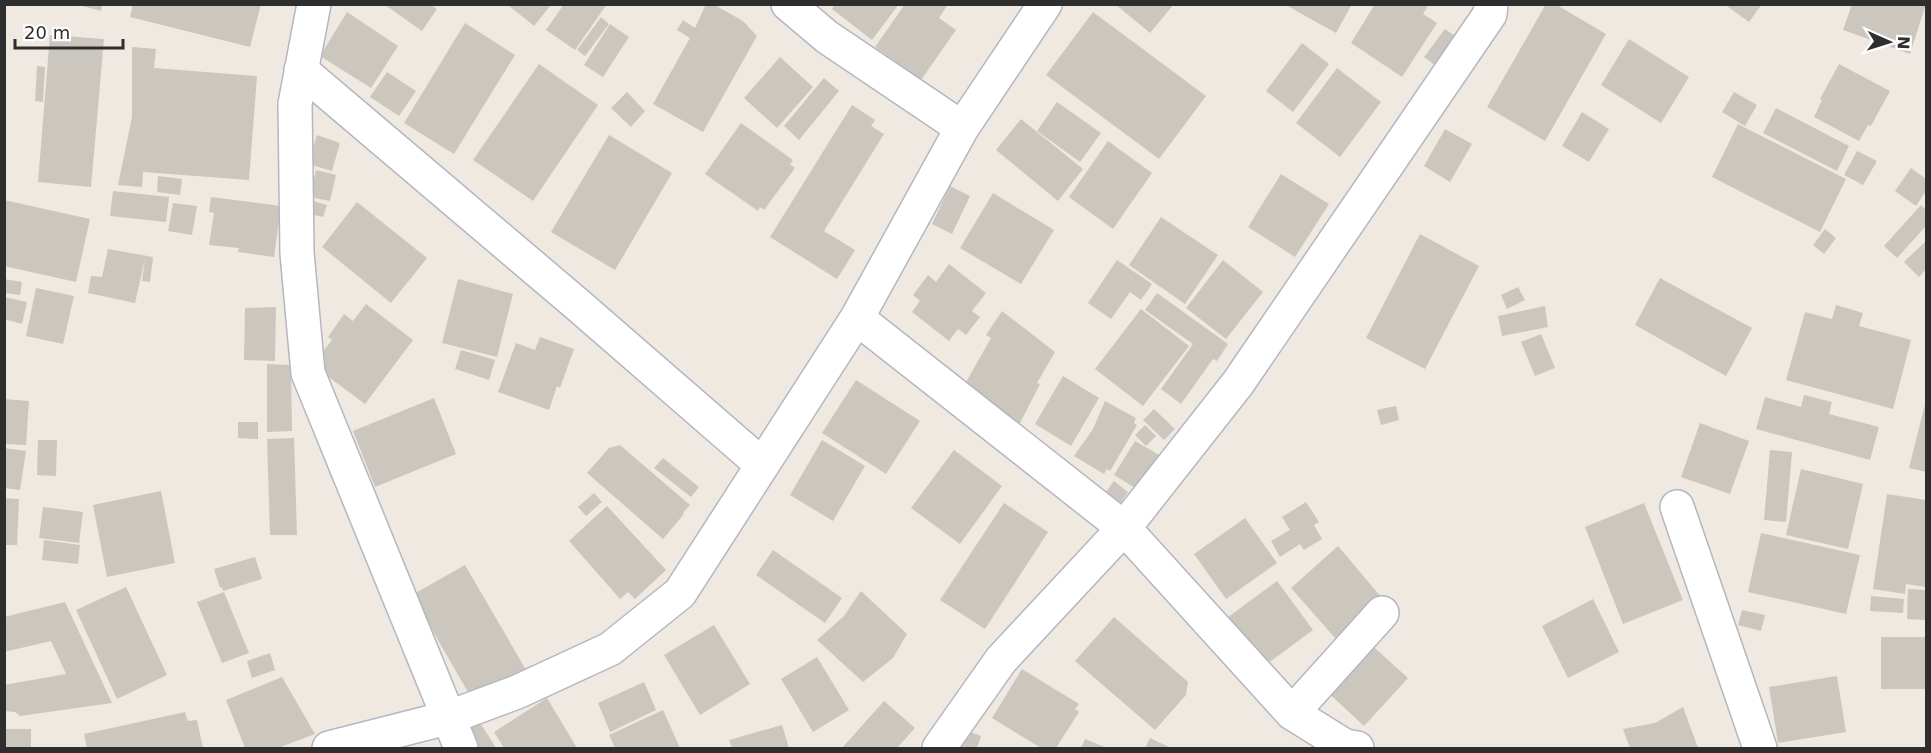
<svg xmlns="http://www.w3.org/2000/svg" width="1931" height="753" viewBox="0 0 1931 753" font-family="'DejaVu Sans',sans-serif">
<style>
.building{fill:#cbc7bf}
.lines{fill:none;stroke-linecap:round;stroke-linejoin:round}
.minor-casing{stroke:#b4b7c1;stroke-width:36}
.minor{stroke:#fff;stroke-width:33}
</style>
<rect width="100%" height="100%" fill="#efe9e1"/>
<path class="building" d="M75 4H102L101 11Z
M133 4H261L250 47 130 17Z
M564 4H607L575 50 546 30Z
M706 4H713L743 21 757 36 703 132 653 104 690 38 677 30 683 20 695 28Z
M835 4H899L872 40 832 9Z
M905 4 918 6 920 4H948L939 18 956 30 921 80 875 47Z
M1115 4H1174L1150 33Z
M1284 4H1352L1336 33Z
M1375 4H1429L1423 14 1437 23 1402 77 1351 43Z
M1546 4H1555L1606 34 1545 141 1487 107Z
M1724 4H1762L1749 22Z
M1852 4H1926L1910 54 1843 30Z
M385 5H431L437 9 422 31Z
M508 5H551L534 26Z
M347 12 398 46 371 88 320 56Z
M1093 12 1206 96 1159 159 1046 75Z
M601 17 609 24 585 56 577 50Z
M465 23 515 55 454 154 404 123Z
M610 24 629 37 603 77 584 65Z
M1445 29 1458 38 1436 66 1424 57Z
M50 35 104 39 91 187 38 182Z
M1629 39 1689 77 1661 123 1601 85Z
M1302 43 1329 64 1293 112 1266 91Z
M132 47 156 49 154 68 257 76 249 180 143 172 142 187 118 185 132 117Z
M780 57 813 87 777 128 744 98Z
M539 64 598 105 533 201 473 160Z
M1839 64 1890 91 1871 126 1868 125 1859 141 1814 117 1822 100 1820 99Z
M37 66 45 67 43 102 35 101Z
M1337 68 1381 102 1340 157 1296 123Z
M387 72 416 91 399 116 370 97Z
M824 78 839 91 799 140 784 126Z
M627 92 645 111 631 127 611 108Z
M1734 92 1757 105 1745 126 1722 112Z
M1057 102 1101 133 1080 162 1037 131Z
M852 105 875 120 871 126 884 134 824 231 855 250 837 279 770 237Z
M1776 108 1849 146 1837 171 1763 133Z
M1582 112 1609 129 1589 162 1562 146Z
M1021 119 1083 169 1058 201 996 150Z
M741 123 793 160 790 164 795 168 764 210 760 207 758 211 705 174Z
M1738 124 1846 179 1820 232 1712 177Z
M1445 129 1472 144 1450 182 1424 166Z
M317 135 340 143 332 171 308 164Z
M609 135 672 173 615 270 551 232Z
M1108 141 1152 173 1113 229 1069 197Z
M1857 151 1877 161 1863 185 1844 175Z
M1911 168 1926 179V191L1916 206 1895 191Z
M316 170 336 175 330 201 310 197Z
M1281 174 1329 204 1295 257 1248 227Z
M158 176 182 179 180 195 157 192Z
M950 186 970 196 952 234 932 224Z
M113 191 169 197 166 222 110 216Z
M993 193 1054 230 1021 284 960 248Z
M211 197 281 206 274 257 238 252 239 248 209 245 214 213 209 212Z
M307 199 327 205 323 217 314 215 312 223Z
M4 200 90 219 76 282 4 266Z
M357 202 427 258 391 303 322 247Z
M173 203 197 206 192 235 168 231Z
M1921 205 1926 210V226L1897 258 1884 246Z
M1161 217 1218 255 1185 304 1129 265Z
M1825 229 1836 238 1824 254 1813 245Z
M1420 234 1479 266 1425 369 1366 338Z
M1926 241V269L1919 277 1904 262Z
M108 249 153 257 150 282 142 281 145 259 135 303 88 293 91 276 102 277Z
M1117 260 1152 284 1141 300 1130 292 1111 319 1088 303Z
M1223 260 1263 292 1226 339 1186 308Z
M949 264 986 293 972 311 980 317 966 335 958 329 949 341 912 312 920 301 913 295 928 275 936 282Z
M1660 278 1752 328 1726 376 1635 325Z
M4 279 22 282 20 295 4 293Z
M458 279 513 294 497 357 442 343Z
M1518 287 1525 300 1507 309 1501 295Z
M36 288 74 296 63 344 26 336Z
M1157 293 1228 344 1217 361 1213 359 1181 404 1161 389 1193 344 1145 310Z
M4 297 27 302 22 324 4 319Z
M366 304 413 340 365 404 318 369 324 360 319 356 332 340 328 337 344 314 353 321Z
M1836 305 1863 313 1859 326 1911 340 1893 409 1786 380 1805 312 1832 319Z
M1545 306 1548 327 1502 336 1498 316Z
M276 307 275 361 244 360 245 308Z
M1141 309 1189 346 1143 406 1095 369Z
M1002 311 1055 352 1037 383 1040 384 1018 427 993 412 996 406 986 397 982 403 961 391 991 338 986 335Z
M1541 334 1555 368 1535 376 1521 342Z
M540 337 574 349 560 388 557 386 549 410 498 392 516 343 535 350Z
M461 350 495 360 489 380 455 369Z
M267 364 291 365 292 431 267 432Z
M1063 376 1099 398 1071 446 1035 424Z
M856 380 920 421 886 474 822 433Z
M1804 395 1832 402 1829 414 1879 427 1870 460 1756 429 1765 397 1801 407Z
M434 398 456 454 375 487 353 431Z
M4 399 29 401 26 445 4 444Z
M1926 400V472L1909 468Z
M1105 401 1136 418 1134 423 1137 425 1110 471 1107 469 1104 474 1074 456 1093 429Z
M1396 406 1399 420 1381 425 1377 410Z
M1154 409 1175 429 1164 440 1143 420Z
M238 422H258V439L238 438Z
M1700 423 1749 441 1730 494 1681 477Z
M1145 425 1156 436 1146 446 1135 435Z
M294 438 297 535H270L267 439Z
M38 440H57L56 476 37 475Z
M822 440 865 466 833 521 790 495Z
M1135 441 1161 456 1140 491 1114 475Z
M620 445 690 505 683 513 684 514 663 539 587 473 609 448Z
M4 448 26 451 20 490 4 488Z
M954 450 1002 486 960 544 911 508Z
M1770 450 1792 452 1786 522 1764 520Z
M663 458 699 487 691 497 654 468Z
M1801 469 1863 484 1848 549 1786 535Z
M1114 481 1128 492 1115 511 1100 500Z
M161 491 175 563 107 577 93 505Z
M594 493 602 502 586 516 578 507Z
M1887 494 1926 500V587L1906 584 1905 594 1873 589Z
M4 498 19 499 17 545H4Z
M1306 502 1319 522 1314 525 1322 539 1304 550 1300 544 1280 557 1271 541 1290 530 1282 517Z
M1004 503 1048 532 985 629 940 600Z
M1644 503 1683 600 1623 624 1585 527Z
M607 506 666 570 635 599 628 592 620 599 569 541Z
M43 507 83 512 79 543 39 538Z
M1245 518 1277 563 1226 599 1194 554Z
M1761 533 1860 555 1846 614 1748 592Z
M44 540 80 545 78 564 42 560Z
M1338 546 1382 598 1335 638 1291 588Z
M773 550 842 598 825 623 756 575Z
M255 557 262 579 223 591 222 587 220 588 214 569Z
M465 565 529 675 476 706 412 595Z
M1277 581 1313 630 1260 669 1224 620Z
M126 587 167 675 117 699 76 610Z
M1908 589 1926 590V620L1907 619Z
M861 591 907 634 893 658 863 682 817 640 844 616Z
M224 592 249 653 222 663 197 602Z
M1871 596 1904 599 1903 613 1870 611Z
M1593 599 1619 652 1568 678 1542 626Z
M65 602 112 703 20 716 15 712 4 711V685L66 674 51 641 4 652V617Z
M1742 610 1765 615 1761 631 1738 625Z
M1114 617 1188 682 1186 695 1155 730 1075 661Z
M714 625 750 684 700 715 664 655Z
M1881 637H1926V689H1881Z
M1366 640 1408 678 1364 726 1322 687Z
M270 653 275 670 252 678 247 661Z
M817 657 849 710 813 732 781 679Z
M1022 669 1079 704 1075 709 1079 712 1056 748H1041L992 718Z
M1837 676 1846 732 1778 743 1769 687Z
M282 677 315 734 278 748H245L226 700Z
M644 682 656 710 610 732 598 703Z
M547 698 577 748H504L494 732Z
M884 701 915 728 897 748H842Z
M1683 707 1698 748H1630L1623 729 1655 723Z
M663 710 680 748H615L609 735Z
M185 712 188 721 197 720 203 748H87L84 734Z
M476 716 496 748H470L457 727Z
M782 725 789 748H732L729 740Z
M4 729H31V748H4Z
M965 730 981 736 977 748H958Z
M1150 738 1171 748H1145Z
M1085 739 1107 748H1081Z"/>
<g class="lines">
<g class="minor-casing">
<path id="minor" d="M314 4 295 104 297 253 308 373 461 748
M788 4 827 37 962 128
M301 70 578 305 761 464
M857 318 1124 528 1292 713 1345 746 1357 748
M1677 507 1760 748
M1292 713 1382 613
M329 748 447 718 517 692 610 649 680 593 857 318 962 128 1045 4
M939 748 1001 660 1124 528 1238 383 1490 14 1491 4"/>
</g>
<use href="#minor" class="minor"/>
</g>
<rect width="1931" height="753" fill="none" stroke="#2e2e2e" stroke-width="12"/>
<g transform="translate(1889 42) rotate(93)" stroke="#ffffff" stroke-width="4.5" paint-order="stroke">
<path d="M0-4.5L10 22L0 15L-10 22Z" fill="#2e2e2e"/>
<text y="-9" font-size="16" font-weight="bold" text-anchor="middle" fill="#2e2e2e">N</text>
</g>
<path d="M15 39v9h108v-9" fill="none" stroke="#2e2e2e" stroke-width="3"/>
<text x="24" y="39" font-size="18" fill="#2e2e2e" stroke="#ffffff" stroke-width="4.5" paint-order="stroke">20 m</text>
</svg>
